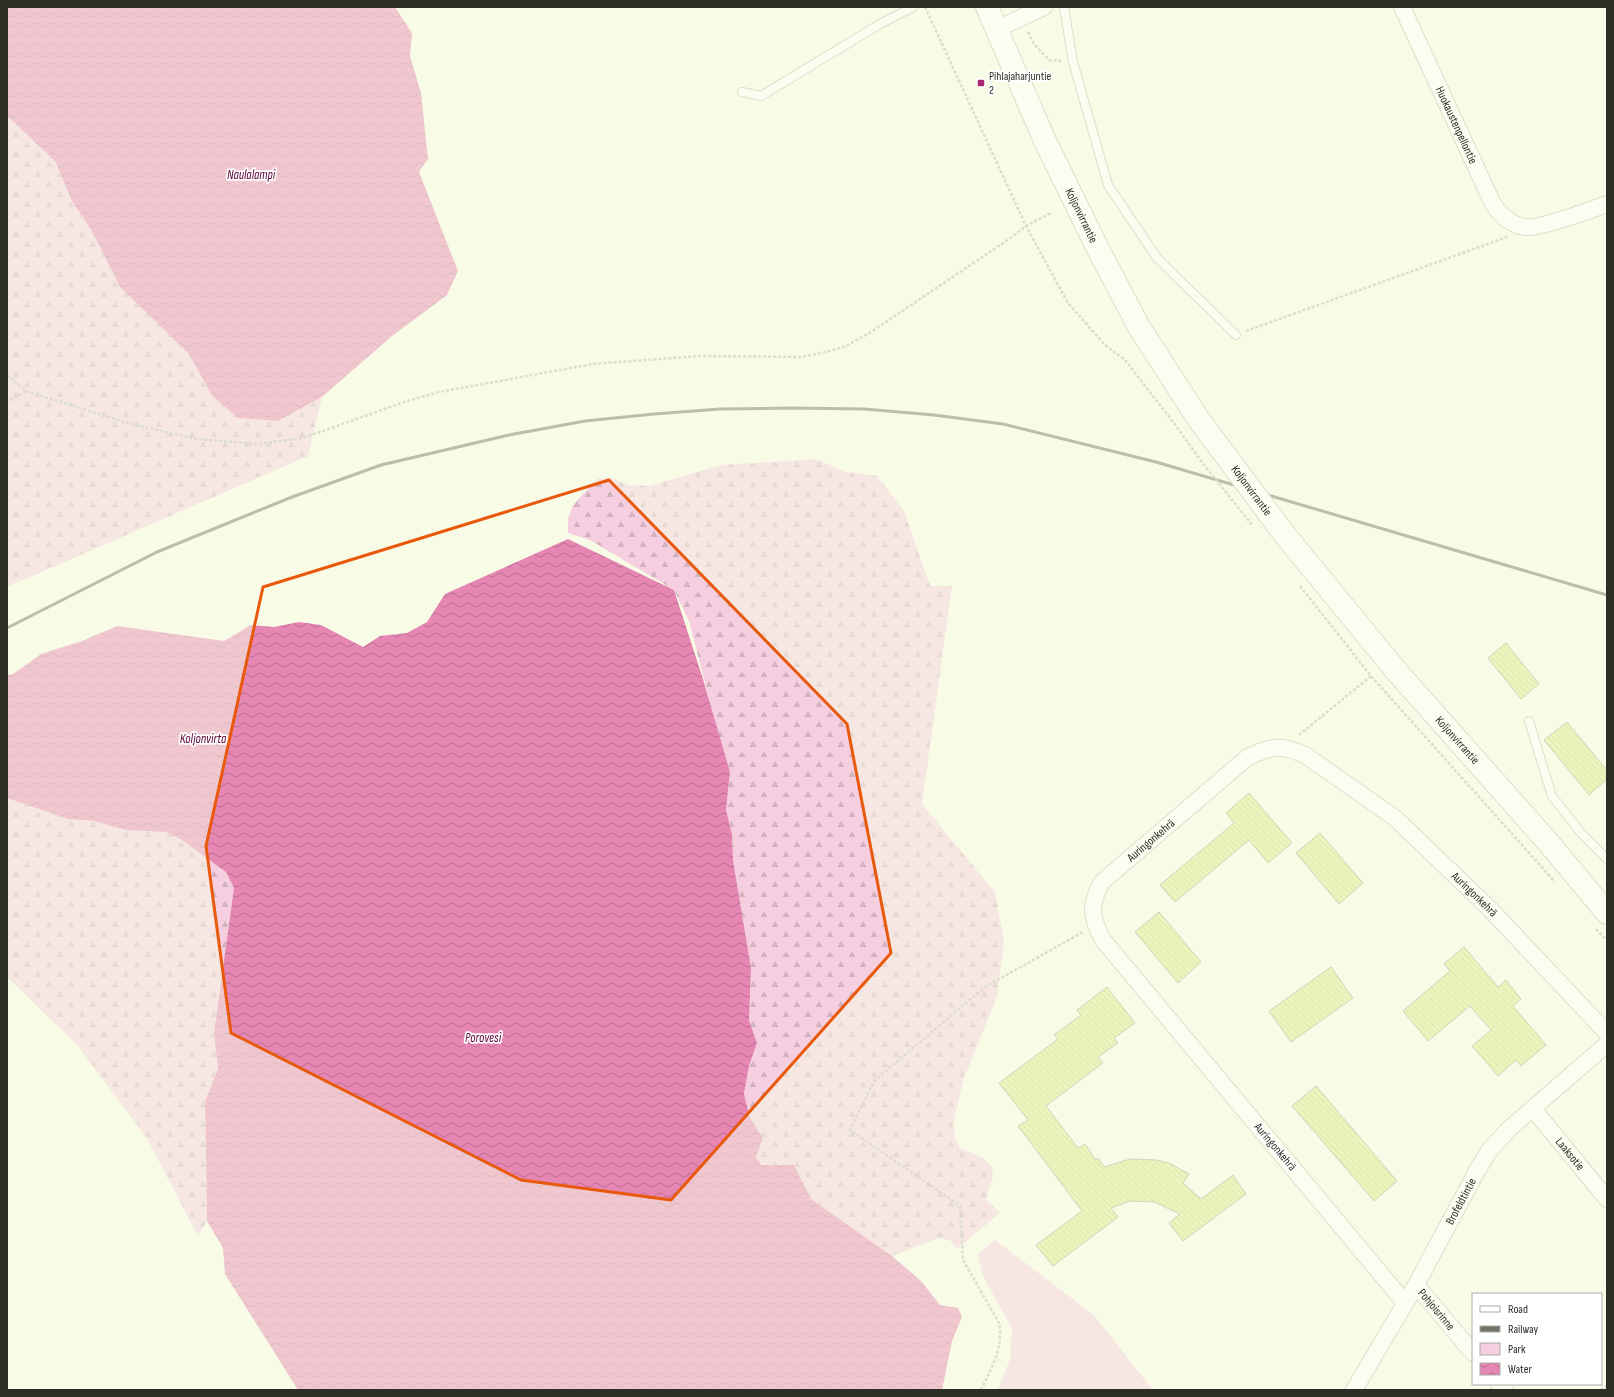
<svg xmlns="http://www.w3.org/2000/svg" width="1614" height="1397" viewBox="0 0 1614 1397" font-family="'Sofia Sans Condensed',sans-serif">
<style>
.green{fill:#f5cfdf}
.forest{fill:url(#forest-firs)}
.water{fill:url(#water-waves)}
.building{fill:url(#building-back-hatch);stroke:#9fa38e}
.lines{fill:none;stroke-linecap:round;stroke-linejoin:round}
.service-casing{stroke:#bbbfaa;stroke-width:10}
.minor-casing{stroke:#bbbfaa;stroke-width:18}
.secondary-casing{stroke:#bbbfaa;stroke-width:24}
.path{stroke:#b8bbaa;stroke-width:2.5;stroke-dasharray:3 2;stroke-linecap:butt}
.service{stroke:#fff;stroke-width:8}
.minor{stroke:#fff;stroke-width:16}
.secondary{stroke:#fff;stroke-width:22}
.rail{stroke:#707366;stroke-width:3}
.secondary-bridge-casing{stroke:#bbbfaa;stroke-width:24;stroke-linecap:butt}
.path-bridge{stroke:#b8bbaa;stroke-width:2.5;stroke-dasharray:3 2;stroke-linecap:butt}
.secondary-bridge{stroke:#fff;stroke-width:22}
.marked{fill:none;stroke:#e8590c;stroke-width:3;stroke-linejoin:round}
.poi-dot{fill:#ab2670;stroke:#fff;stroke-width:1.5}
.labels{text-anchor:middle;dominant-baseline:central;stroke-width:3.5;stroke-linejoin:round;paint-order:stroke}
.poi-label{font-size:12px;fill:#2c2e26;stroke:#fff;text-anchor:start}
.street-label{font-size:12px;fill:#2c2e26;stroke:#fff}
.water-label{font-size:13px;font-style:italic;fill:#5b0338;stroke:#fff}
</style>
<defs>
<pattern id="forest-firs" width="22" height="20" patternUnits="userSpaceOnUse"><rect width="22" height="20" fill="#f5cfdf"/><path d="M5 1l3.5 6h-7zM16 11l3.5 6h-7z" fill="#d2b2bf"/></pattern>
<pattern id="water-waves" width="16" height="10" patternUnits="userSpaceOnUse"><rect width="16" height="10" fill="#e686b3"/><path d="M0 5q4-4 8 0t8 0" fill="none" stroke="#bb6e91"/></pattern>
<pattern id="building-back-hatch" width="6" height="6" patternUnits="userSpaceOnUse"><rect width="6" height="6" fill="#dcec85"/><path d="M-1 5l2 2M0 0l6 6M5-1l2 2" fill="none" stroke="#bdcb73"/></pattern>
</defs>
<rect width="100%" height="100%" fill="#f8fce6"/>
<path class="green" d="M995 1240 1094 1315 1153 1390H998L1010 1359 1012 1329 983 1276 978 1254Z"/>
<path class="forest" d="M7 116 55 161 72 201 90 228 120 287 188 353 213 397 232 413 278 421 322 397 308 456 7 587Z
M815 459 847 472 877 476 904 511 930 586H952L922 804 995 892 1004 942 997 996 963 1081 953 1124 955 1138 960 1148 983 1158 992 1167 993 1176 986 1199 1000 1213 957 1249 950 1240 938 1238 892 1256 811 1199 794 1165H761L755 1157 763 1138 750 1118 744 1094 749 1066 757 1043 749 1020 751 968 733 860 732 834 726 810 730 772 717 729 689 621 674 590 590 540 568 533V519L573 505 597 479 609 477 628 485 649 486 721 465Z
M7 798 68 819 94 821 125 830 166 832 182 840 226 872 234 888 214 1031 218 1069 205 1101 207 1221 198 1236 147 1138 77 1045 7 977Z"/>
<path class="water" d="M7 7H395L412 33 410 56 421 93 428 159 419 172 458 271 447 295 392 336 322 397 278 421 238 418 213 397 188 353 120 287 90 228 72 201 55 161 7 116Z
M568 539 674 590 703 679 730 772 726 810 732 834 733 860 751 968 749 1020 757 1043 749 1066 744 1094 750 1118 763 1138 756 1157 761 1165H794L811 1199 892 1256 921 1281 940 1305 958 1308 962 1317 952 1341 942 1390H298L225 1274 223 1248 207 1221 205 1101 218 1069 214 1032 234 888 226 872 182 840 166 832 125 830 94 821 68 819 7 798V675L13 674 41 654 82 641 117 626 224 641 251 625 274 627 299 622 321 625 363 647 380 636 407 633 427 622 445 594Z"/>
<path class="building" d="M1506 643 1539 684 1521 699 1488 658Z
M1567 722 1607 770V779L1589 795 1544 740Z
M1249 793 1292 843 1268 863 1249 840 1175 902 1160 885 1234 823 1226 813Z
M1320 833 1363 883 1339 904 1296 853Z
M1159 912 1201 962 1178 983 1135 932Z
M1464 947 1498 987 1506 980 1521 999 1513 1006 1546 1045 1521 1066 1516 1060 1498 1076 1472 1046 1491 1030 1470 1006 1428 1041 1403 1011 1450 971 1444 964Z
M1331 967 1353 998 1291 1042 1269 1011Z
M1107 987 1135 1023 1114 1038 1118 1043 1098 1057 1103 1063 1046 1106 1078 1148 1085 1144 1096 1160 1098 1158 1104 1167 1130 1159 1157 1160 1169 1163 1189 1174 1183 1183 1201 1199 1233 1175 1246 1194 1183 1241 1169 1223 1180 1214 1154 1202 1130 1201 1111 1208 1118 1217 1053 1266 1036 1245 1082 1211 1018 1126 1028 1120 999 1083 1058 1039 1054 1035 1081 1015 1077 1010Z
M1316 1086 1397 1181 1374 1201 1292 1106Z"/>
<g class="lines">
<g class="service-casing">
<path id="service" d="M1064 7 1073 62 1108 185 1157 258 1236 335
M742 92 761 96 880 24 913 7
M1529 721 1552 796 1581 833 1607 859"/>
</g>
<g class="minor-casing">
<g id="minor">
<path id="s1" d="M1402 7 1493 204C1501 216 1512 226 1527 227 1539 229 1593 209 1607 204"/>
<path d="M997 29 1044 7"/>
<path id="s2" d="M1534 1110 1607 1199"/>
<path id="s3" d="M1416 1285 1473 1353"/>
<path id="s4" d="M1405 1303 1103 940C1091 918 1089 904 1102 882L1248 757C1271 746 1282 744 1305 755L1395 818 1490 909 1607 1033"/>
<path d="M1499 1384 1505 1390"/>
<path id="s5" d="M1354 1390 1416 1285 1478 1169 1489 1151 1509 1129 1607 1044"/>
</g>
</g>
<g class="secondary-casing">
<g id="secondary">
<path id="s6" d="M987 7 1045 141 1097 247 1139 327 1199 420"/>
<path id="s7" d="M1285 535 1398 673 1547 841 1607 913"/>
</g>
</g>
<path class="path" d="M925 7 1026 226 1068 303 1105 345 1125 360 1174 423
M1028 32 1034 44 1049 60 1061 61
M1246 331 1507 237
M7 375 26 391 7 402
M26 391 128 423 196 439 257 444 303 438 404 402 439 392 593 364 701 356 801 357 826 352 846 346 871 332 1009 239 1026 226 1051 213
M1300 586 1371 676 1555 882
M1299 735 1371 676
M1596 929 1607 941
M981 1390C991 1368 1004 1348 999 1323L963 1260 960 1206 850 1130 874 1081 985 987 1083 932
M1601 1390 1607 1385"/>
<use href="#service" class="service"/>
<use href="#minor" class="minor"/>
<use href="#secondary" class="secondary"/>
<path class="rail" d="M7 628 157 552 292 497 381 465 509 435 585 421 654 414 720 409 793 408 864 409 934 415 1003 424 1156 462 1607 595"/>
<g class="secondary-bridge-casing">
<g id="secondary-bridge">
<path id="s8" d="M1199 420 1285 535"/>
</g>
</g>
<path class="path-bridge" d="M1174 423 1201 461 1253 526"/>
<use href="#secondary-bridge" class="secondary-bridge"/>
</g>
<path d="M0 0H1614V1397H0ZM609 480 847 724 891 953 671 1200 521 1180 231 1033 206 846 263 587Z" fill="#f8fce6" fill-opacity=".55" fill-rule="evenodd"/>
<path class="marked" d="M609 480 847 724 891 953 671 1200 521 1180 231 1033 206 846 263 587Z"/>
<rect class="poi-dot" x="977" y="79" width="8" height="8" rx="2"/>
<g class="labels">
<g class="poi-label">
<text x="989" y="76">Pihlajaharjuntie<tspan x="989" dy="14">2</tspan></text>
</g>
<g class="street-label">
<text stroke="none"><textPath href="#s1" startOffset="130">Huokaustenpellontie</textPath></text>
<text stroke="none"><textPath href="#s6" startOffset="229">Koljonvirrantie</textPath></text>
<text stroke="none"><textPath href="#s8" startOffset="88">Koljonvirrantie</textPath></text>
<text stroke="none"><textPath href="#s7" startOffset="268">Koljonvirrantie</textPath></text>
<text stroke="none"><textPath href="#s4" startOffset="598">Auringonkehrä</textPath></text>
<text stroke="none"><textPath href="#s4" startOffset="1006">Auringonkehrä</textPath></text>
<text transform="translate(1275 1147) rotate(50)">Auringonkehrä</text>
<text stroke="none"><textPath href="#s2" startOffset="57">Laaksotie</textPath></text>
<text stroke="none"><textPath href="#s5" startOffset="217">Brofeldtintie</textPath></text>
<text stroke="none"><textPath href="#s3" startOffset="32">Pohjoisrinne</textPath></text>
</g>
<g class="water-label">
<text x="251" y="175">Naulalampi</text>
<text x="203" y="739">Koljonvirta</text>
<text x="483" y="1038">Porovesi</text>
</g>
</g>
<rect width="1614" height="1397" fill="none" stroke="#2c2e26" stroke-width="16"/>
<rect x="1472" y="1293" width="130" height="92" fill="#ffffff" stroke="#ababa8"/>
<rect x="1480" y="1306" width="20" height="6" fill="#ffffff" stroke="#ababa8"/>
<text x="1508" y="1313" font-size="12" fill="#2c2e26">Road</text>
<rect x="1480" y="1326" width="20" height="6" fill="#707366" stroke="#ababa8"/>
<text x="1508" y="1333" font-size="12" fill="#2c2e26">Railway</text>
<rect x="1480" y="1343" width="20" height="12" fill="#f5cfdf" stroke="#ababa8"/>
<text x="1508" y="1353" font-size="12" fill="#2c2e26">Park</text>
<rect x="1480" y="1363" width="20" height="12" fill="url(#water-waves)" stroke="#ababa8"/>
<text x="1508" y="1373" font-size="12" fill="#2c2e26">Water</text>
</svg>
